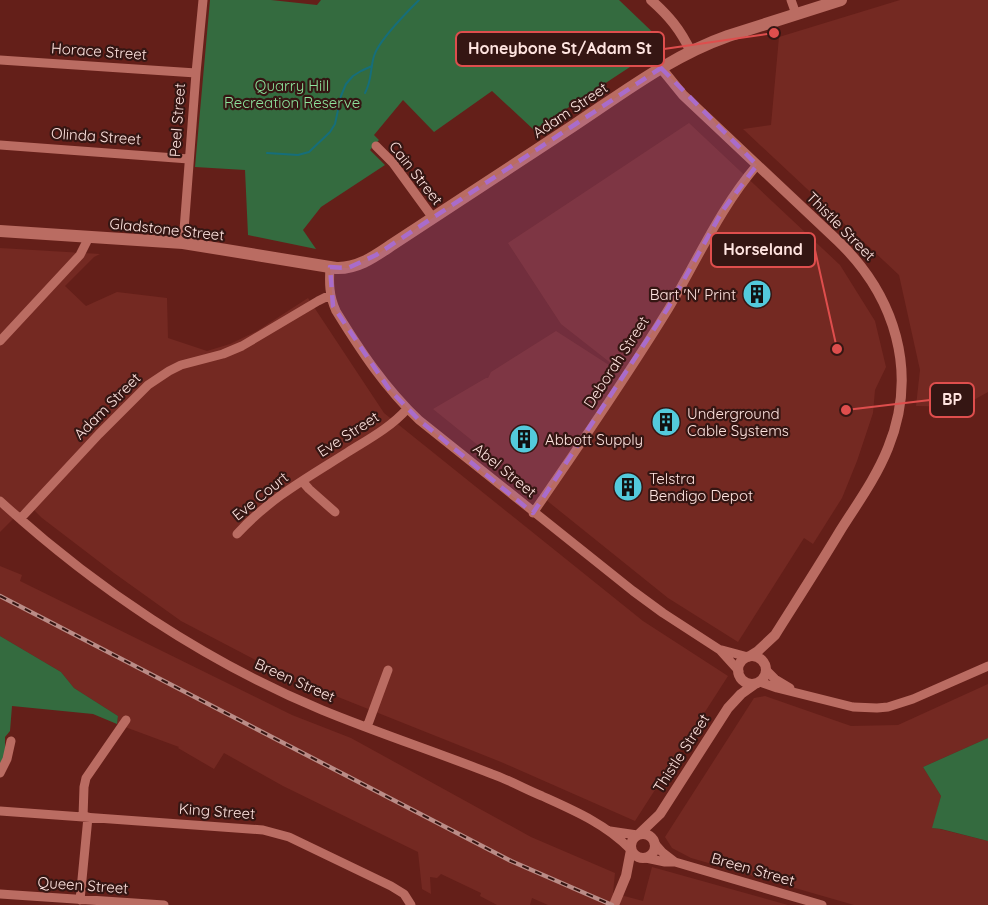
<svg xmlns="http://www.w3.org/2000/svg" width="988" height="905" viewBox="0 0 988 905" font-family="Quicksand,sans-serif">
<style>
.built{fill:#742922}
.green{fill:#346b3f}
.lines{fill:none;stroke-linecap:round;stroke-linejoin:round}
.stream{stroke:#166e7a;stroke-width:2}
.minor{stroke:#ba6c62;stroke-width:9}
.tertiary{stroke:#ba6c62;stroke-width:10}
.secondary{stroke:#ba6c62;stroke-width:12}
.rail-casing{stroke:#ba8c87;stroke-width:4.5}
.rail{stroke:#351613;stroke-width:2;stroke-dasharray:7;stroke-linecap:butt}
.marked{fill:#a96ccb;fill-opacity:0.2;stroke:#a96ccb;stroke-width:4.5;stroke-dasharray:12 8;stroke-linejoin:round}
.labels{text-anchor:middle;dominant-baseline:central;stroke-width:4.5;stroke-linejoin:round;paint-order:stroke}
.street-label{font-size:15px;fill:#ffe4e0;stroke:#351613}
.park-label{font-size:15px;fill:#8de39c;stroke:#351613}
.poi-label{font-size:15px;fill:#ffe4e0;stroke:#351613;text-anchor:start}
.leader{fill:none;stroke:#de4e4d;stroke-width:2}
.callout-dot{fill:#de4e4d;stroke:#351613;stroke-width:2}
.callout{fill:#351613;stroke:#de4e4d;stroke-width:2}
.callout-label{font-size:16px;text-anchor:middle;font-weight:bold;fill:#ffe4e0}
</style>
<rect width="100%" height="100%" fill="#641f19"/>
<path class="built" d="M900 0H988V392L961 407 916 406 920 370 899 275 743 129 771 125 779 37Z
M689 123 840 265 875 321 886 367 875 390 873 413 857 461 842 498 813 544 804 538 738 642 668 598 433 409 486 378H488L491 372 556 331 612 367V364L561 324 508 243Z
M0 248 100 254 94 257 65 286 86 306 117 292 167 298 168 338 207 351 230 344 257 331 308 298 384 413 643 621 728 676 635 821 501 762 288 677 181 621 114 573 42 518 28 504 0 532Z
M0 566 22 575 20 581 292 715 351 738 531 837 615 873 613 893 643 901 652 867 788 905H548L532 898 530 905H497L480 896 481 893 441 874 437 878 430 877 431 894 422 889 418 852 283 786 224 753 214 769 178 748 179 747 117 724 118 716 74 688 61 672 0 636Z
M988 684V738L923 767 941 796 933 828 940 829 988 841V905H854L691 858 672 848 665 837 754 698 765 696 851 726 898 725Z"/>
<path class="green" d="M210 0H271L317 5 321 0H619L665 44 534 130 492 91 434 132 403 100 374 135 379 140 370 150 385 165 321 207 303 230 316 249 248 235 245 170 195 167Z
M0 636 61 672 74 688 118 716 117 724 93 714 12 706 10 731 5 737V754L0 765Z
M988 738V841L941 829 932 828 941 796 923 767Z"/>
<g class="lines">
<path class="stream" d="M365 93C372 81 370 69 374 56 378 42 408 11 419 0
M267 153 298 155 309 152 330 132 335 124 341 96 346 84 353 76 361 71 372 66"/>
<path class="minor" d="M791 0 796 14
M0 60 196 73
M0 145 189 159
M376 146 393 163 433 218
M183 243 196 73 203 0
M330 267C329 282 329 296 336 311 360 350 385 388 419 420L633 591 663 613 720 650 739 671
M0 341 80 255 89 237
M302 481 309 489 335 512
M0 501C94 587 204 661 322 710 378 733 436 752 492 774 509 780 525 789 542 796 573 810 606 824 630 849
M533 513C580 445 626 378 669 308 698 259 720 208 757 165
M20 519 99 434 148 385 169 371 181 365 223 354 242 346 318 301 330 295
M237 534C270 498 307 478 348 452 369 439 391 427 407 409
M722 650 748 657
M766 670 775 679 790 688
M760 682 777 688 853 707 877 708 888 707 913 699 988 666
M367 727 388 670
M0 773 7 759 11 741
M0 811 263 830 289 837 391 886 404 894 411 905
M83 817 84 787 86 778 126 720
M610 831 637 835
M655 844 662 852 675 862
M646 858 665 862H675L822 905
M0 894 164 905
M80 900 88 817"/>
<path class="tertiary" d="M651 0C669 16 680 29 691 52
M661 68 683 95 838 241C895 296 919 372 888 448 876 478 857 504 840 531 819 566 797 600 775 635L758 651 750 656
M738 670a14 14 0 1 1 28 0a14 14 0 1 1-28 0Z
M631 846a12 12 0 1 1 24 0a12 12 0 1 1-24 0Z
M638 835 660 814 728 708 741 694 755 684
M614 905 626 876 631 850"/>
<path class="secondary" d="M0 231 183 243 336 268C358 269 375 256 393 244 453 205 513 166 573 126 623 93 671 56 728 36L841 0"/>
<g class="rail-casing">
<path id="rail" d="M0 596 511 861 612 905"/>
</g>
<use href="#rail" class="rail"/>
</g>
<path class="marked" d="M661 68 757 165 723 210 668 308 533 513 419 420 389 389 333 306 330 267 348 268 376 255Z"/>
<defs>
<g id="building-disc" transform="scale(1.5)"><circle r="9.5" fill="#53cadc" stroke="#351613"/><path d="M-4-6H4V6H1V3H-1V6H-4ZM-2.5-4.3h1.7v1.8h-1.7ZM.8-4.3h1.7v1.8H.8ZM-2.5-1h1.7V.8h-1.7ZM.8-1h1.7V.8H.8Z" fill="#111"/></g>
</defs>
<g fill-rule="evenodd">
<use href="#building-disc" x="757" y="294"/>
<use href="#building-disc" x="666" y="422"/>
<use href="#building-disc" x="524" y="439"/>
<use href="#building-disc" x="628" y="487"/>
</g>
<g class="labels">
<g class="street-label">
<text transform="translate(99 51) rotate(4)">Horace Street</text>
<text transform="translate(570 110) rotate(-34)">Adam Street</text>
<text transform="translate(177 120) rotate(-86)">Peel Street</text>
<text transform="translate(96 136) rotate(4)">Olinda Street</text>
<text transform="translate(416 173) rotate(52)">Cain Street</text>
<text transform="translate(841 226) rotate(45)">Thistle Street</text>
<text transform="translate(167 229) rotate(6)">Gladstone Street</text>
<text transform="translate(616 362) rotate(-57)">Deborah Street</text>
<text transform="translate(107 406) rotate(-45)">Adam Street</text>
<text transform="translate(348 434) rotate(-33)">Eve Street</text>
<text transform="translate(505 470) rotate(39)">Abel Street</text>
<text transform="translate(260 496) rotate(-39)">Eve Court</text>
<text transform="translate(295 680) rotate(24)">Breen Street</text>
<text transform="translate(681 753) rotate(-57)">Thistle Street</text>
<text transform="translate(217 811) rotate(4)">King Street</text>
<text transform="translate(753 869) rotate(16)">Breen Street</text>
<text transform="translate(83 885) rotate(4)">Queen Street</text>
</g>
<g class="park-label">
<text x="292" y="85">Quarry Hill<tspan x="292" dy="17">Recreation Reserve</tspan></text>
</g>
<g class="poi-label">
<text x="736" y="294" text-anchor="end">Bart 'N' Print</text>
<text x="687" y="413">Underground<tspan x="687" dy="17">Cable Systems</tspan></text>
<text x="545" y="439">Abbott Supply</text>
<text x="649" y="478">Telstra<tspan x="649" dy="17">Bendigo Depot</tspan></text>
</g>
</g>
<path class="leader" d="M774 33L664 49M837 349L815 250M846 410L930 400"/>
<g class="callout-dot">
<circle cx="774" cy="33" r="6"/>
<circle cx="837" cy="349" r="6"/>
<circle cx="846" cy="410" r="6"/>
</g>
<g class="callout">
<rect x="456" y="32" width="208" height="34" rx="6"/>
<rect x="711" y="233" width="104" height="34" rx="6"/>
<rect x="930" y="383" width="44" height="34" rx="6"/>
</g>
<g class="callout-label">
<text x="560" y="54">Honeybone St/Adam St</text>
<text x="763" y="255">Horseland</text>
<text x="952" y="405">BP</text>
</g>
</svg>
